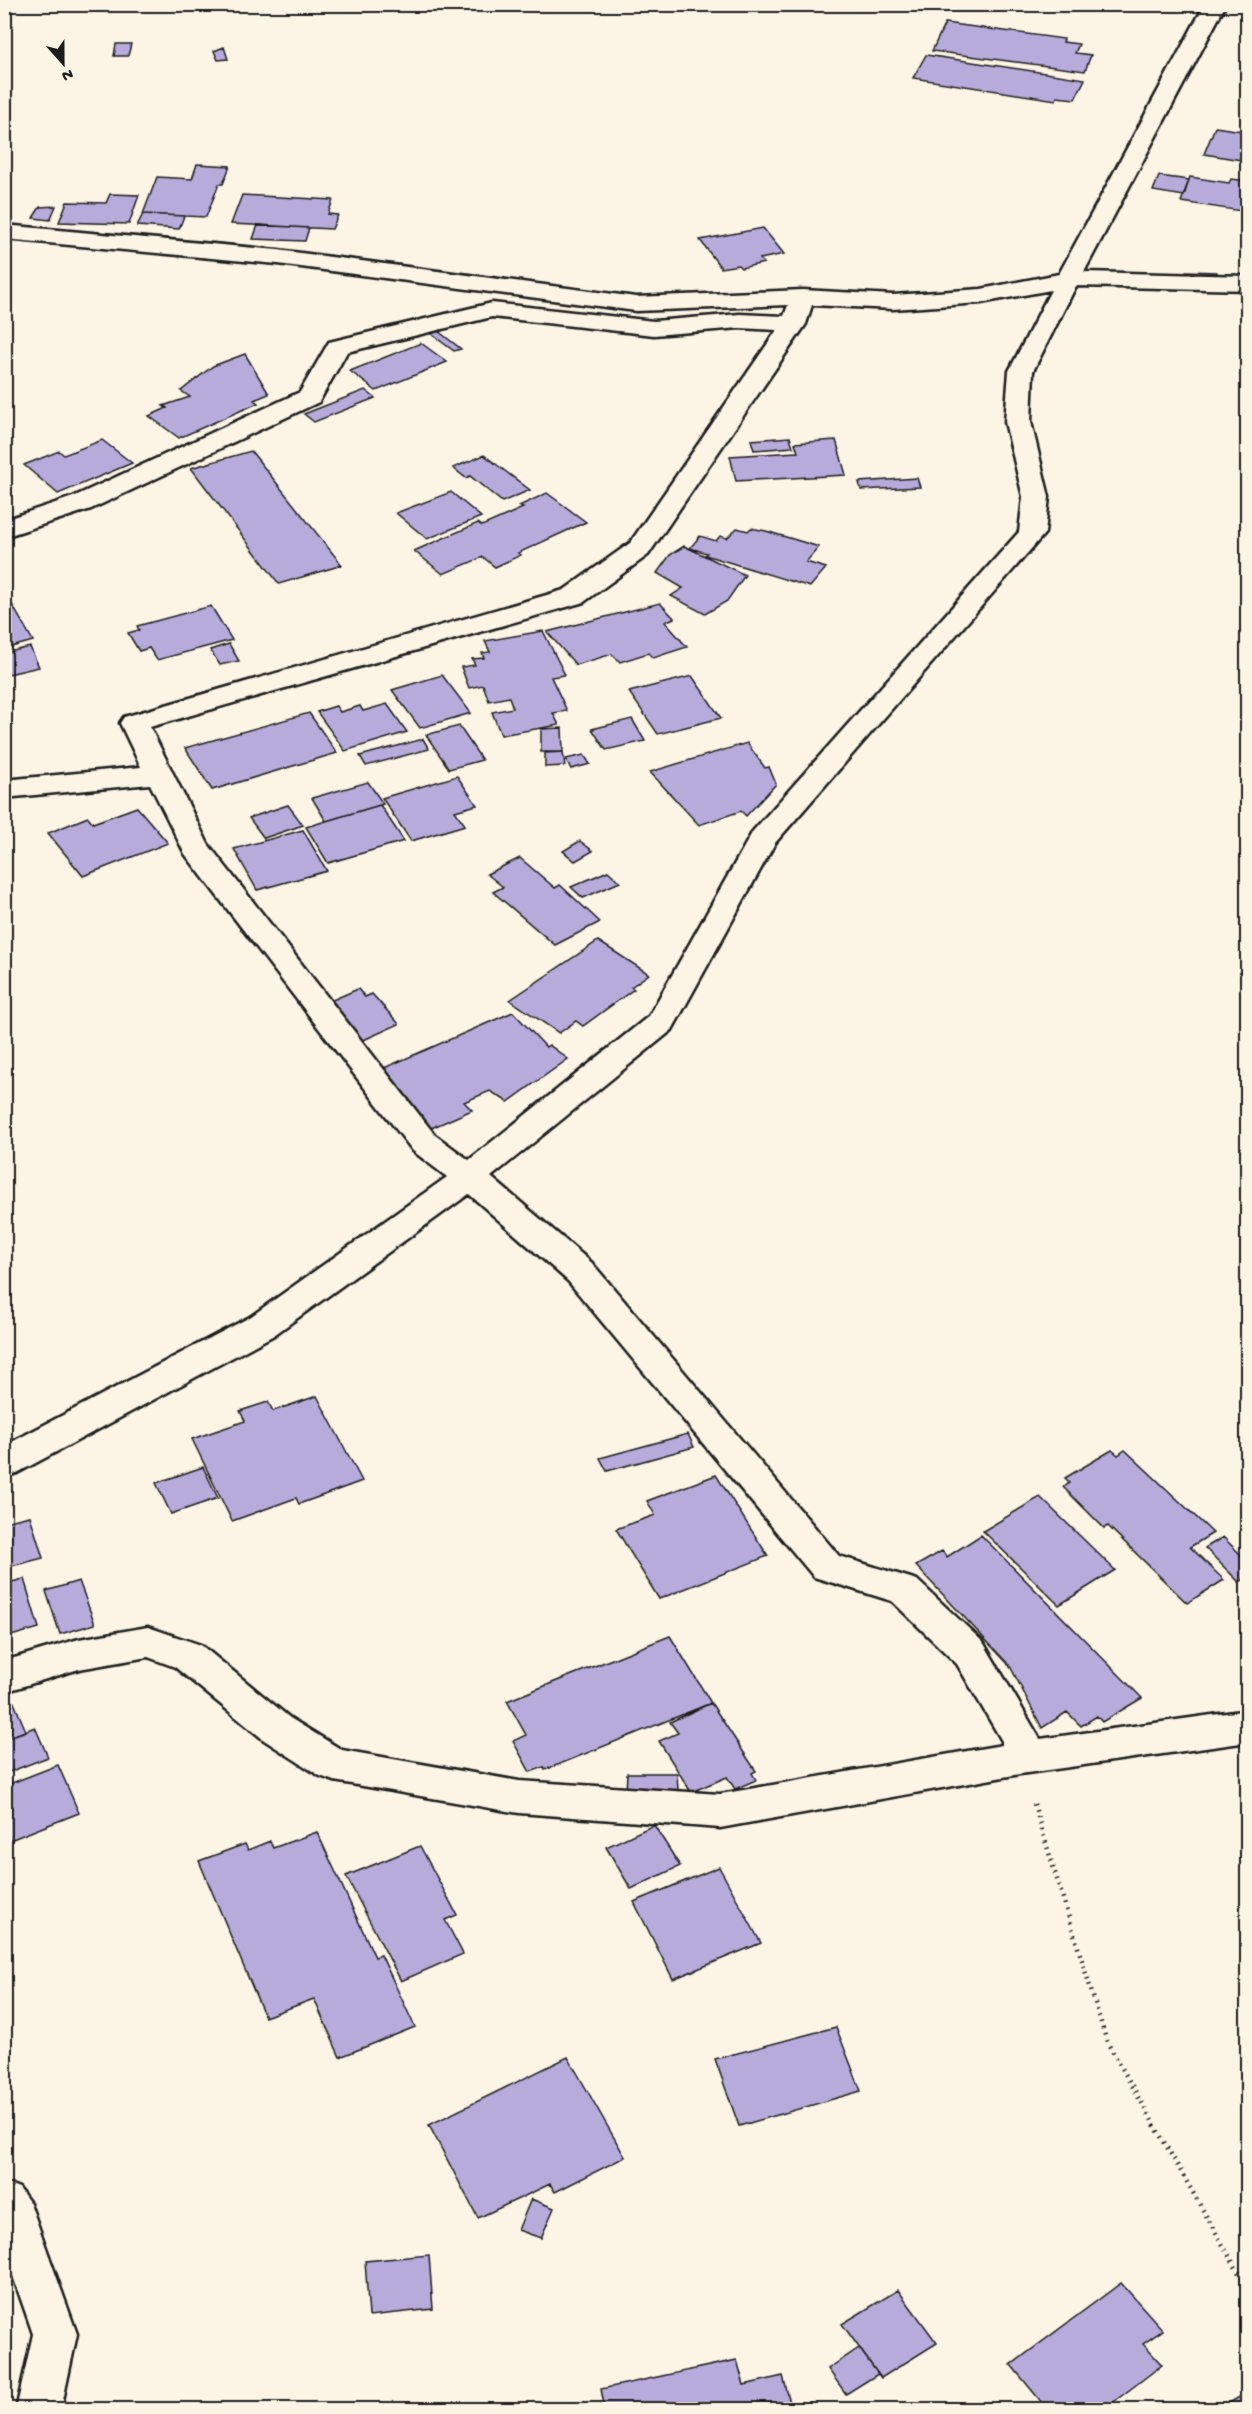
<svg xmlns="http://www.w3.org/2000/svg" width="1252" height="2414" viewBox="0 0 1252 2414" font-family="'Gochi Hand',sans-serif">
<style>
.building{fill:#b7abdc;stroke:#1c1c1c;stroke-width:1.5}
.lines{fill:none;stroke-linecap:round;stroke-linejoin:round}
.minor-casing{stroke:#1c1c1c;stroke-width:5}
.path{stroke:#1c1c1c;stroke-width:4.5;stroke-dasharray:1.5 5;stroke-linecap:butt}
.minor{fill:#fcf5e5;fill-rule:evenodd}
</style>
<rect width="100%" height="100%" fill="#fcf5e5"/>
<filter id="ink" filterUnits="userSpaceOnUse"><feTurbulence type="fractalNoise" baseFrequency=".0167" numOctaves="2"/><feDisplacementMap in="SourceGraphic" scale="12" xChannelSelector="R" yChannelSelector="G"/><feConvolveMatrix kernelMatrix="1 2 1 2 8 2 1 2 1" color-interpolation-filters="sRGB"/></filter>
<g filter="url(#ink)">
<path class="building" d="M945 23 1064 39 1063 42 1079 44 1075 53 1091 55 1085 71 932 51Z
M116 44H131L128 56H114Z
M224 47 228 59 218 60 214 51Z
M926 55 1085 79 1075 99 1057 97 1056 100 913 78Z
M1215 127 1248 132V161L1204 154Z
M197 164 230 166 223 184H219L206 217 143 214 157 177 192 179Z
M1159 176 1189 180 1184 196 1153 191Z
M1190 177 1229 183 1231 179 1248 181V212L1181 202Z
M110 194 139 195 129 224 59 222 67 202 106 203Z
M242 195 333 200 328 214 338 215 332 229 231 224Z
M56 206 50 220 33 218 40 207Z
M143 214 184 216 179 229 137 226Z
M258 225 309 228 305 241 253 239Z
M763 228 784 254 760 259 764 263 741 268 738 265 721 268 700 240Z
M1186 271 1217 272 1218 278 1186 277Z
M438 331 461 349 454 351 431 334Z
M421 343 447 362 376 391 350 371Z
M245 354 269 394 254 400 258 403 179 438 149 416 167 408 163 406 190 397 181 391 213 366Z
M365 390 375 398 314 422 304 414Z
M790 437 793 447 754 450 751 440Z
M102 440 132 463 58 494 24 465 59 451 64 455Z
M836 440 846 475 736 481 730 456 798 452 795 443Z
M251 451 342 565 279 584 191 468Z
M484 455 530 490 502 502 470 476 466 478 453 468Z
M917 478 920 487 861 490 859 482Z
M451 492 481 517 427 539 396 513Z
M547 493 586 522 518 553 521 555 495 567 483 557 443 574 414 551 478 523 482 526 523 508 519 506Z
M737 528 748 531 751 528 766 531 819 547 806 562 826 568 810 587 705 555 707 553 690 548 700 536 716 541 720 536 727 538Z
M684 546 745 575 727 601 705 614 671 596 683 588 657 573 670 555Z
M4 594H6L33 641 4 649Z
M660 603 674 618 665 622 687 647 653 658 648 653 620 662 612 654 576 665 547 632Z
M211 606 232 640 157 660 149 648 139 651 128 633 139 630 137 626Z
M543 631 565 675 551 677 567 711 553 713 559 725 501 735 492 712 513 708 509 697 489 701 483 685 469 688 461 667 475 665 472 659 484 658 482 653 490 652 485 641Z
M229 644 239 661 220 665 210 650Z
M30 647 39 667 4 675V653Z
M442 675 471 713 420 728 392 690Z
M692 676 721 718 658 734 629 692Z
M387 704 407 732 345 751 317 712 336 706 340 712 360 706 363 711Z
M309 713 337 753 212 790 185 748Z
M632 719 645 741 606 750 592 729Z
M459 726 482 760 449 769 426 735Z
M562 728 563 752H541V729Z
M423 739 429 749 366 766 360 756Z
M747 743 765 768 769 767 776 784 746 816 741 811 699 825 650 772Z
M563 752 565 766 545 767V753Z
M584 755 590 764 571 769 566 759Z
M457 776 477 805 455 811 465 825 411 841 382 798Z
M368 782 383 804 326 821 312 798Z
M288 805 303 825 264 838 249 818Z
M380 805 404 841 328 863 306 827Z
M137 807 168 843 83 876 48 833 88 817 93 823Z
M303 830 327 871 257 890 234 849Z
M580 841 593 851 575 861 563 851Z
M520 858 555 888 560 885 600 922 555 945 493 892 503 887 487 874Z
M608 871 620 882 583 898 571 887Z
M598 941 649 974 631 987 634 989 583 1026 576 1021 559 1033 510 1000Z
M358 989 365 997 372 994 399 1024 359 1042 333 1013 339 1011 330 1001Z
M513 1012 546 1047 549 1045 568 1059 508 1102 490 1091 464 1102 472 1110 429 1129 377 1071Z
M317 1396 362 1481 299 1504 296 1498 232 1521 192 1439 245 1421 240 1411 268 1402 273 1411Z
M688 1434 694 1447 607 1471 600 1458Z
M1112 1450 1118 1455 1125 1450 1213 1533 1190 1547 1224 1580 1187 1603 1108 1526 1104 1528 1063 1487 1070 1483 1065 1478Z
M203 1467 218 1498 171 1514 156 1483Z
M716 1475 768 1556 659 1599 616 1529 655 1515 647 1501Z
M1040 1497 1115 1570 1059 1605 983 1531Z
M30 1516 43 1558 4 1568V1522Z
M981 1535 1142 1698 1102 1722 1097 1716 1081 1726 1067 1712 1042 1728 1010 1666 916 1566 942 1551 947 1557Z
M1223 1537 1248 1562V1577L1239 1582 1205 1548Z
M24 1579 39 1628 4 1638V1584Z
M79 1581 95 1624 60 1634 46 1591Z
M670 1636 711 1703 545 1770 544 1767 530 1772 513 1741 526 1735 507 1701Z
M9 1691 26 1731 4 1739V1692Z
M711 1703 756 1771 752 1773 756 1780 735 1789 727 1777 691 1792 659 1741 678 1733 670 1722Z
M35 1727 48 1757 4 1774V1739Z
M58 1765 79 1813 10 1840 4 1826V1786Z
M627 1773H677L678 1792H626Z
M654 1825 680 1866 631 1889 606 1847Z
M317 1832 375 1957 381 1955 415 2027 340 2057 314 1999 265 2017 199 1861 245 1844 248 1850 270 1841 273 1848Z
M420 1846 457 1915 445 1920 463 1954 401 1981 346 1876Z
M719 1867 761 1943 673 1979 634 1902Z
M836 2027 861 2091 739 2126 715 2059Z
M568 2057 625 2157 555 2192 550 2184 478 2218 429 2125Z
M531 2199 554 2208 541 2238 518 2230Z
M429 2255 433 2309 369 2316 365 2261Z
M1121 2283 1163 2330 1143 2344 1162 2365 1103 2410H1048L1011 2365Z
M898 2290 937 2343 881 2378 842 2324Z
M859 2348 878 2374 846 2394 828 2369Z
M737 2360 744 2385 783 2376 792 2410H605L601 2389Z
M1248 2392V2410H1217Z"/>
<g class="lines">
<g class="minor-casing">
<path id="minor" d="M1205 4H1226L1084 272 1248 276V290L1076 286 1033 371 1031 422 1049 497 1045 533 775 843 672 1030 491 1177 592 1263 839 1556 917 1580 983 1642 1040 1739 1248 1710V1742L1020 1774 720 1828 519 1813 334 1781 320 1776 264 1740 175 1667 148 1657 79 1669 4 1692V1661L79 1639 148 1627 201 1645 290 1718 342 1750 519 1781 720 1794 1002 1745V1741L957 1664 892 1601 814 1577 568 1281 469 1194 274 1335 17 1473 4 1477V1446L250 1317 447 1177 413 1151 185 854 150 784 4 798V780L141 767 120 723 124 717 564 590 630 543 777 330 740 328 654 335 492 317 347 352 319 402 91 509 4 537V520L73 497 300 392 329 342 492 303 654 321 740 314 784 316 788 305 636 311 278 264 4 239V225L278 250 636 297 803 290 893 295 981 289 1059 274ZM1051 290 1009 371 1005 422 1023 497 1019 532 753 831 649 1016 469 1160 435 1135 208 844 150 727 584 602 648 555 806 324 812 305 893 309 981 303Z
M4 2182 19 2188 30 2203 77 2334 61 2410H16L33 2334 4 2250Z"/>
</g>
<path class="path" d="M1034 1804 1107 2042 1248 2289"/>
<use href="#minor" class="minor"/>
</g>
</g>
<rect width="1252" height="2414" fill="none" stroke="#fcf5e5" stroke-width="24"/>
<rect x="12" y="12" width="1228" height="2390" fill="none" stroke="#1c1c1c" stroke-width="2" filter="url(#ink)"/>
<g transform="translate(63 63) rotate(159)" stroke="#fcf5e5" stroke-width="4.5" paint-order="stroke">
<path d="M0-4.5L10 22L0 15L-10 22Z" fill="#1c1c1c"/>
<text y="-9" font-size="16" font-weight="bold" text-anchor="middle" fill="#1c1c1c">N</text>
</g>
</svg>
